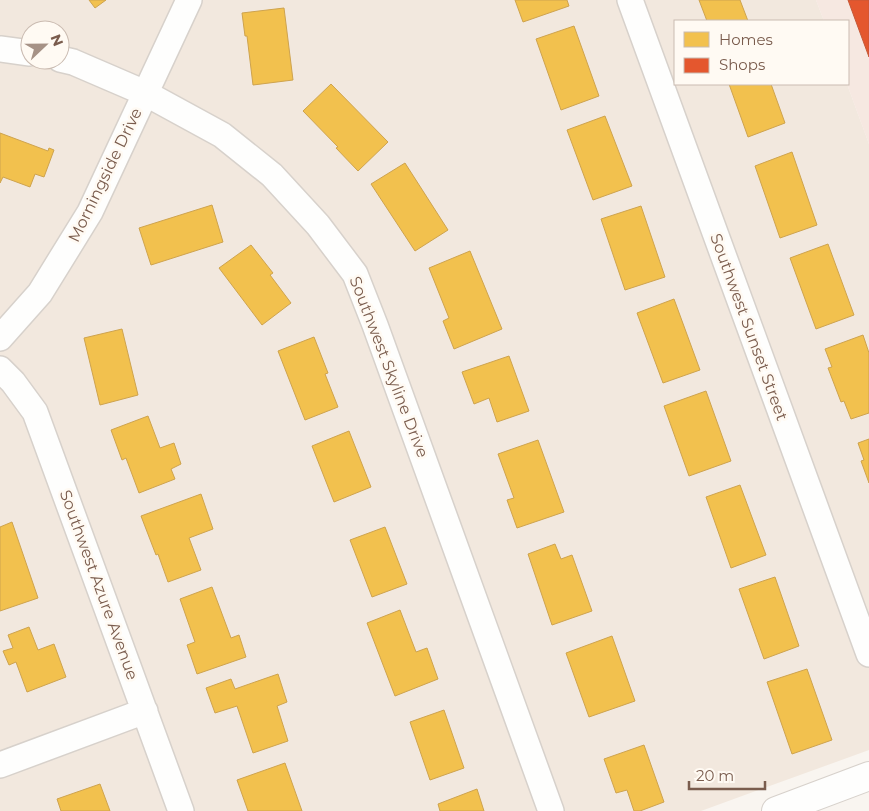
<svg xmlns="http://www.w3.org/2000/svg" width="869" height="811" viewBox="0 0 869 811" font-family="Montserrat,sans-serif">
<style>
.residential{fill:#f2e8de;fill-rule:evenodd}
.commercial{fill:#f6e8e1}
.homes{fill:#f2c14e;stroke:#cea34e}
.shops{fill:#e4572e;stroke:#c45837}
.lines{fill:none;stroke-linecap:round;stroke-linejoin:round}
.minor-casing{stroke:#d7d1cb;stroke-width:28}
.tertiary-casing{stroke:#d7d1cb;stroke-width:30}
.minor{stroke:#fefefd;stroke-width:25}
.tertiary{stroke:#fefefd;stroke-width:28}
.labels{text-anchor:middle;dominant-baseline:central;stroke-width:5;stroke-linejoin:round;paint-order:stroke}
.street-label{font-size:16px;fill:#7a5c4d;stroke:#fffaf3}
</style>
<rect width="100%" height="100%" fill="#f9f5f0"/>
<path class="residential" d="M0 0H816L824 21H675V84H847L869 144V750L701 811H0ZM30 30H60V60H30Z"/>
<path class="commercial" d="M816 0H869V144L847 84 848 21H824Z"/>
<path class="homes" d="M89 0H106L95 8Z
M515 0H567L569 6 523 22Z
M699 0H740L748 21H707Z
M284 8 293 80 253 85 247 36H245L242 13Z
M574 26 599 96 561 110 536 39Z
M331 84 388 142 358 171 336 148 338 147 303 111Z
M729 84H771L785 123 748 137Z
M605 116 632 186 593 200 567 130Z
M0 133 48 151 49 148 54 150 44 177 35 174 30 187 3 177 0 183Z
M792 152 817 225 780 238 755 166Z
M405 163 448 230 415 251 371 184Z
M212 205 223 242 151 265 139 228Z
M641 206 665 277 625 290 601 219Z
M828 244 854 315 816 329 790 258Z
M251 245 273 273 270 275 291 303 262 325 219 268Z
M470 251 502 329 454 349 443 321 449 318 429 268Z
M674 299 700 370 663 383 637 313Z
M122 329 138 395 100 405 84 338Z
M863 335 869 353V413L851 419 844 401 841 402 828 368 832 367 825 349Z
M314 337 328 373 325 374 338 407 305 420 278 351Z
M509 356 529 411 497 422 489 398 474 404 462 372Z
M706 391 731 461 689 476 664 406Z
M148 416 160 448 174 443 181 464 171 469 175 479 139 493 126 458 122 460 111 430Z
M349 431 371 487 334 502 312 446Z
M869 439V483L861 461 864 460 858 443Z
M538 440 564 512 517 528 507 500 514 498 498 454Z
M740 485 766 555 731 568 706 497Z
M201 494 213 529 189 538 201 570 168 582 158 554 156 555 141 516Z
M12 522 38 598 0 611V527Z
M385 527 407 584 372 597 350 540Z
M555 544 561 559 572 555 592 611 552 625 528 554Z
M775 577 799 646 764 659 739 589Z
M212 587 231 638 239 635 246 657 197 674 187 645 195 642 180 599Z
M400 610 416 652 427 648 438 679 395 696 367 623Z
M29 627 38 650 54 644 66 677 27 692 16 662 9 665 3 651 13 648 8 635Z
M612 636 635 701 589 717 566 653Z
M807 669 832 740 792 754 767 682Z
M278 674 287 702 277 706 288 741 253 753 237 706 215 713 206 688 231 679 235 689Z
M444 710 464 768 430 780 410 722Z
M644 745 664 802 640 811H634L627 790 616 793 604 759Z
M285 763 302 811H248L237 780Z
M100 784 110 811H61L57 799Z
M477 789 484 811H440L438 804Z"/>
<path class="shops" d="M848 0H869V57Z"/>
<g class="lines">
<g class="minor-casing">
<path id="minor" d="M630 0 869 654
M0 49 30 53
M60 59 73 62 145 93 222 135 272 175 318 225 355 274 375 325 551 811
M0 338 40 293 90 212 189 0
M0 369 13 382 35 412 181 811
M0 765 145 711"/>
</g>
<g class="tertiary-casing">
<path id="tertiary" d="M776 811 869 776"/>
</g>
<use href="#minor" class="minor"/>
<use href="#tertiary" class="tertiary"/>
</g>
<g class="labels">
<g class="street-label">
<text transform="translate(105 175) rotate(-64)">Morningside Drive</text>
<text transform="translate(749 327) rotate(70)">Southwest Sunset Street</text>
<text transform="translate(389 367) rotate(69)">Southwest Skyline Drive</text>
<text transform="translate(99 585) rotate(70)">Southwest Azure Avenue</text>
</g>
</g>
<rect x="674" y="20" width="175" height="65" fill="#fffaf3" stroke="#cabbb1"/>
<rect x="684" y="32" width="25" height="15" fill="#f2c14e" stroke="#cabbb1"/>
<text x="719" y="45" font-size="15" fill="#7a5c4d">Homes</text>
<rect x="684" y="58" width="25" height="15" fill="#e4572e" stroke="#cabbb1"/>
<text x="719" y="70" font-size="15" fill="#7a5c4d">Shops</text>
<g transform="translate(45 45) rotate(68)"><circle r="24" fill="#fffaf3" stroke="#cabbb1"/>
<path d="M0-4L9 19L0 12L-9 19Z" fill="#a69286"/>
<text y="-8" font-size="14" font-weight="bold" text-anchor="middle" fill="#7a5c4d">N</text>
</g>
<path d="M689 781v8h76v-8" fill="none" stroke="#7a5c4d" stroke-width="2.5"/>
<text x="696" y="781" font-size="15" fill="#7a5c4d" stroke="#fffaf3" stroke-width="4" paint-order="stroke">20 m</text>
</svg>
